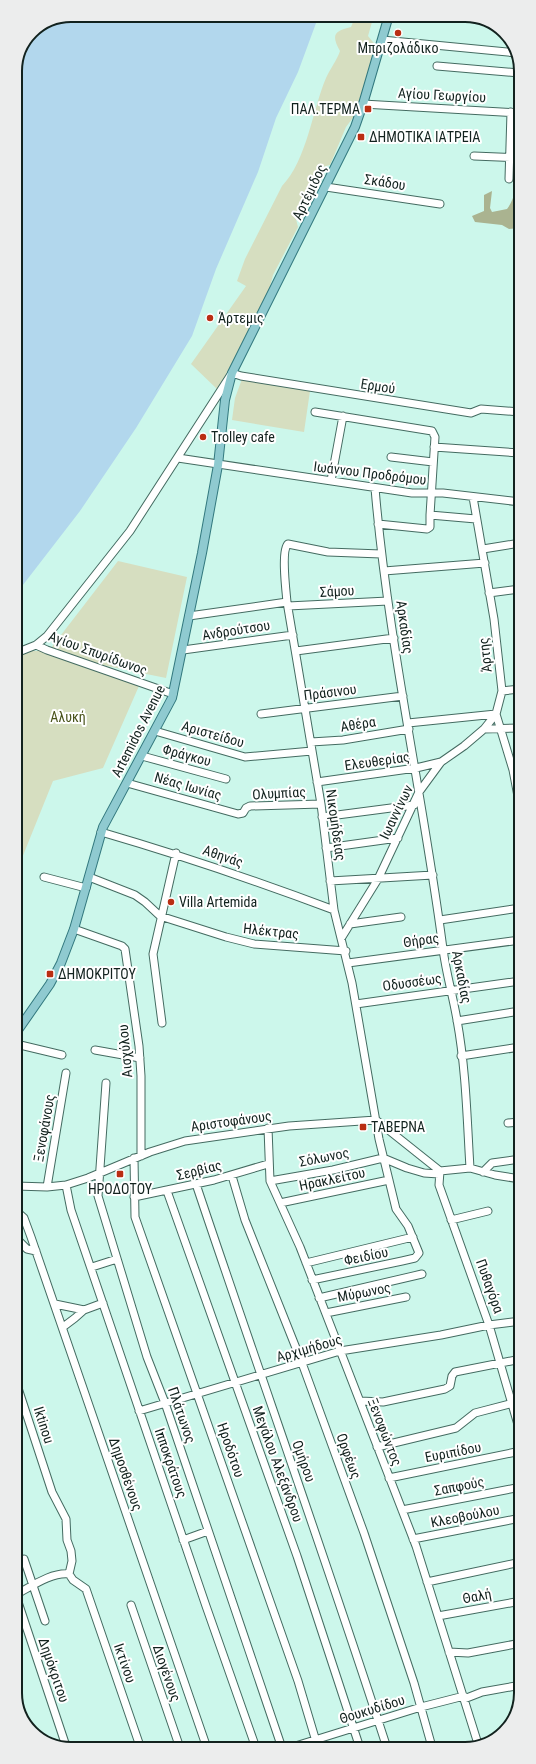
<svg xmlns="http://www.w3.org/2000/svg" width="536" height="1764" viewBox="0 0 536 1764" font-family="'Roboto Condensed',sans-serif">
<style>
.green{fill:#d6dec0}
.forest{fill:#aab390}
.water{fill:#b2d7ed}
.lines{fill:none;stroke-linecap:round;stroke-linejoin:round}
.minor-casing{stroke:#446b61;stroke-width:9}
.major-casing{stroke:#32787e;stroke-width:10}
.minor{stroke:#fff;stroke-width:7}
.major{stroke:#8fcad0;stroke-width:8}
.poi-dot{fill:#ba2e13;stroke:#fff;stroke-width:1.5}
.labels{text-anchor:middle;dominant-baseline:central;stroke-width:4;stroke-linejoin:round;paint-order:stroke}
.poi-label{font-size:14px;fill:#12221e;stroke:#fff;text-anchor:start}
.street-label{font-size:14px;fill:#12221e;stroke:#fff}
.park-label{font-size:14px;fill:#49531b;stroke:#fff}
.rim{fill:none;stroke:#12221e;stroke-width:2}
</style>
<rect width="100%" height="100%" fill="#ccf7eb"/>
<path class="green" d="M356 15H374L368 36 378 48 361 107 346 127 330 165 319 168 296 219 298 227 273 275 266 302 241 351 217 389 191 364 246 286 237 281 245 259 282 186C307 160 312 111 326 78 330 69 337 60 340 51 331 35 334 31 351 27Z
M242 379 310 391 304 432 232 420 235 398Z
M118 561 187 577 166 678 102 665 51 648Z
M32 651H41L139 686 103 768 53 781 18 868 16 867V657Z"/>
<path class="forest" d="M517 189H519V228L509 229 502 225 475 222 472 216 484 211V195L492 191 490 208 492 212 507 209C512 203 513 196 517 189Z"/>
<path class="water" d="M71 15H319L298 72 276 118 258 172 216 269 192 336 136 428 80 511 16 594 15 71 32 31Z"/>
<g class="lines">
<g class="minor-casing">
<path id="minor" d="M426 15 479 19
M382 40 517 53
M437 66 519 73
M363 104 519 113
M474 156 519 158
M509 179 511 112
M326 187 440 204
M315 412 432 431 435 437 430 515
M434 447 520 453
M391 457 433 462
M178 458 412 493H443L520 502
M331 481 343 416
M375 488C388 643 423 795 443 949 446 973 453 996 457 1020 466 1069 467 1119 470 1168
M473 497 494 619 502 691 496 714 513 770 520 807
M378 524 427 529 430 527V515L476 519
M483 549 520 543
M384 571 485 563
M489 593 520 589
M288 606 388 601
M189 616 287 602
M36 645 47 650 173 694
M183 650 293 635
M296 651 394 638
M16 653 36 645 47 636 130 531 232 373 241 376 471 413 481 409 520 412
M502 691 520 689
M261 714 403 696
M408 723 496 714
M484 729 496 714
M155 731 245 757 312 751
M311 742 343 740 409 729
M142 756 226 779
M317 782 416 768 441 762
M127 783 238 814 243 813 246 808 250 806 321 804
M322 817 414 805
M101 832C180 855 257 881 334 910
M326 848 398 838
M44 877 86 888
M89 877 135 895 145 902 160 916 226 937 254 944 346 951
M330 881 433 875
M440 920 520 908
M350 924 401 917
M74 929 122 946 125 949 139 1046 141 1076V1156
M342 937 378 879 419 792 441 762 464 746 484 729 520 728
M348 963 520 940
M356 1004 520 981
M457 1021 520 1011
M162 1023 153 954 176 853
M16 1044 62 1055
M95 1050 140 1058
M461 1056 520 1047
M106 1083 98 1196 147 1357 165 1403 282 1748
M508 1123 520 1122
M268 1128 270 1181 300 1247 416 1546 479 1747
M134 1158 135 1217 298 1681 318 1748
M440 1171 439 1185 489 1325 521 1435
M440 1171 470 1168 495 1175 520 1179
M483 1172 492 1163 520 1159
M232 1176 245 1220 302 1363 364 1533 414 1683 432 1747
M270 1181 333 1170 383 1158 407 1168 424 1173 439 1174
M196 1184C259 1372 326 1559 387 1748
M66 1185 71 1210 206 1606 256 1748
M16 1186 47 1187 66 1185 88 1178 150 1152 185 1141 289 1126 376 1120 440 1171
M47 1187 66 1073
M167 1191 297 1556 360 1748
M134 1197 214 1180 268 1164
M280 1203 389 1180
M16 1211 24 1218 31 1237 207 1748
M451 1220 488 1211
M16 1238 27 1249 36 1251
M306 1263 413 1237
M92 1267 117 1259
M312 1280 402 1261 415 1258 419 1253 408 1226 396 1209 379 1139 352 983 334 910 321 804 287 602C286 591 281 550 288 544L328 552 381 554
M319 1298 422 1274
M55 1304 84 1310 103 1303
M326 1313 406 1297
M63 1327 75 1318 84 1310
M16 1382 52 1492 66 1519 67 1540 71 1551 72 1561 69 1574
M360 1401 383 1402 445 1389 450 1386 452 1376 455 1372 521 1359
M139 1411 340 1351 441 1335 489 1325 521 1321
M377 1447 456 1428 475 1413 521 1401
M389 1478 521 1451
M402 1510 521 1487
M413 1539 521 1518
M183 1540 208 1531
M24 1559 45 1621
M427 1582 521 1562
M17 1594C32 1586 52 1572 69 1574L73 1580 86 1589 141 1749
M17 1599 67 1749
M131 1605 180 1748
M438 1616 521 1601
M449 1652 468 1653 521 1643
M464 1699 482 1692 521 1685
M289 1748 421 1707 464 1696"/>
</g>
<g class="major-casing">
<path id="major" d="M16 1033 50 984 61 963 74 929 103 827 172 698 202 553 218 465 225 400 232 373 355 127 363 104 389 15"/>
</g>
<use href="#minor" class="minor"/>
<use href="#major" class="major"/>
</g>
<g class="poi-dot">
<circle cx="398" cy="33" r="4"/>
<rect x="364" y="105" width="8" height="8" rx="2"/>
<rect x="357" y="133" width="8" height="8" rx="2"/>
<circle cx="210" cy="318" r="4"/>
<circle cx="203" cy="437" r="4"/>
<circle cx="171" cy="902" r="4"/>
<rect x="46" y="970" width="8" height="8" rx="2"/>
<rect x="359" y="1123" width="8" height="8" rx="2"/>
<rect x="116" y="1170" width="8" height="8" rx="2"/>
</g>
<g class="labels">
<g class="poi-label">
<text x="398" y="48" text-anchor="middle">Μπριζολάδικο</text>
<text x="360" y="109" text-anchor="end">ΠΑΛ.ΤΕΡΜΑ</text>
<text x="369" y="137">ΔΗΜΟΤΙΚΑ ΙΑΤΡΕΙΑ</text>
<text x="218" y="318">Άρτεμις</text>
<text x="211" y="437">Trolley cafe</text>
<text x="179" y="902">Villa Artemida</text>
<text x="58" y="974">ΔΗΜΟΚΡΙΤΟΥ</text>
<text x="371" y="1127">ΤΑΒΕΡΝΑ</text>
<text x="120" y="1189" text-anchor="middle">ΗΡΟΔΟΤΟΥ</text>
</g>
<g class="street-label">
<text transform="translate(442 95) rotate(3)">Αγίου Γεωργίου</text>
<text transform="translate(385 182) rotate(9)">Σκάδου</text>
<text transform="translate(309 192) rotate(-64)">Αρτέμιδος</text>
<text transform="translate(378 386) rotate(9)">Ερμού</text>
<text transform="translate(370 473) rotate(7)">Ιωάννου Προδρόμου</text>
<text transform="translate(337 591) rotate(-3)">Σάμου</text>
<text transform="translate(405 627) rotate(82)">Αρκαδίας</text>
<text transform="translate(236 630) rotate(-9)">Ανδρούτσου</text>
<text transform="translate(98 653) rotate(20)">Αγίου Σπυρίδωνος</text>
<text transform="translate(485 655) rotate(-96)">Άρτης</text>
<text transform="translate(330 692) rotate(-7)">Πράσινου</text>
<text transform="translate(358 724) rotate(-9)">Αθέρα</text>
<text transform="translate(138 731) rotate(-63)">Artemidos Avenue</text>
<text transform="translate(213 734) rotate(16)">Αριστείδου</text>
<text transform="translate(187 755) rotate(15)">Φράγκου</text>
<text transform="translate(377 761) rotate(-8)">Ελευθερίας</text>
<text transform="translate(188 786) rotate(16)">Νέας Ιωνίας</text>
<text transform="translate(279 793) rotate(-3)">Ολυμπίας</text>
<text transform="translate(396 812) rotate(-64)">Ιωαννίνων</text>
<text transform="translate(336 825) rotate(82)">Νικομήδειας</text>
<text transform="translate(223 856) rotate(19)">Αθηνάς</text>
<text transform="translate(271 931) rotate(6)">Ηλέκτρας</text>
<text transform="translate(421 940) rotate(-8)">Θήρας</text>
<text transform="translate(462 977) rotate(79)">Αρκαδίας</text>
<text transform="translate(412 982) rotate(-8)">Οδυσσέως</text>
<text transform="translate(125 1051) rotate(-95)">Αισχύλου</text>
<text transform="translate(231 1121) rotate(-8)">Αριστοφάνους</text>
<text transform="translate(44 1128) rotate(-80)">Ξενοφάνους</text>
<text transform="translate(324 1157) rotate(-11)">Σόλωνος</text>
<text transform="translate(199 1170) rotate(-14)">Σερβίας</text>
<text transform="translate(332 1179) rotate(-12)">Ηρακλείτου</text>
<text transform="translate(366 1256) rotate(-12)">Φειδίου</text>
<text transform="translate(490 1286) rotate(70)">Πυθαγόρα</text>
<text transform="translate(364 1292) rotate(-11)">Μύρωνος</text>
<text transform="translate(309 1348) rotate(-16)">Αρχιμήδους</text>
<text transform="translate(182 1415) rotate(71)">Πλάτωνος</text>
<text transform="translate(44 1425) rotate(72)">Iktinou</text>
<text transform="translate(385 1432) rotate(69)">Ξενοφώντος</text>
<text transform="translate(231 1450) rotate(71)">Ηροδότου</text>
<text transform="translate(453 1452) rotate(-11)">Ευριπίδου</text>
<text transform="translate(349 1456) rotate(70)">Ορφέως</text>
<text transform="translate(304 1461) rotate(70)">Ομήρου</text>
<text transform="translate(171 1463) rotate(71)">Ιπποκράτους</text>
<text transform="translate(278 1464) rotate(70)">Μεγάλου Αλεξάνδρου</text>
<text transform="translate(126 1474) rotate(71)">Δημοσθένους</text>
<text transform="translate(459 1486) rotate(-11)">Σαπφούς</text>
<text transform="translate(465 1516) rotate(-11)">Κλεοβούλου</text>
<text transform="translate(477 1596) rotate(-10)">Θαλή</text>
<text transform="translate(125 1663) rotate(71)">Ικτίνου</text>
<text transform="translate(54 1670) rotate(71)">Δημόκριτου</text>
<text transform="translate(167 1673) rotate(71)">Διογένους</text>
<text transform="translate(372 1709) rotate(-17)">Θουκυδίδου</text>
</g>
<g class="park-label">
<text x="68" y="717">Αλυκή</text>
</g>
</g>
<path d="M0 0H536V1764H0ZM71 22H465A49 49 0 0 1 514 71V1693A49 49 0 0 1 465 1742H71A49 49 0 0 1 22 1693V71A49 49 0 0 1 71 22Z" fill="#eceded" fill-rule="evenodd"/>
<path class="rim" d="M71 22H465A49 49 0 0 1 514 71V1693A49 49 0 0 1 465 1742H71A49 49 0 0 1 22 1693V71A49 49 0 0 1 71 22Z"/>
</svg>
